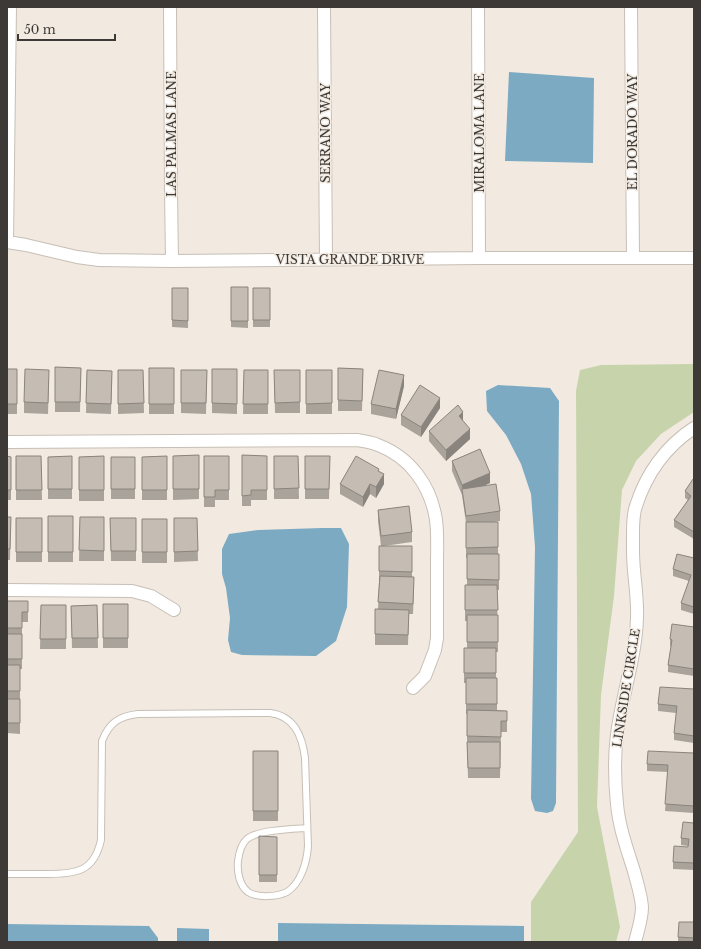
<svg xmlns="http://www.w3.org/2000/svg" width="701" height="949" viewBox="0 0 701 949" font-family="'Libre Baskerville',serif">
<style>
.green{fill:#c7d4ab}
.water{fill:#7caac3}
.lines{fill:none;stroke-linecap:round;stroke-linejoin:round}
.service-casing{stroke:#c7bfb6;stroke-width:8}
.minor-casing{stroke:#c7bfb6;stroke-width:14}
.service{stroke:#fff;stroke-width:6}
.minor{stroke:#fff;stroke-width:12}
.wall{fill:#a9a39b}
.shaded-wall{fill:#8a847e}
.building{fill:#c5bdb4;stroke:#8a847e}
.labels{text-anchor:middle;dominant-baseline:central;stroke-width:3;stroke-linejoin:round;paint-order:stroke}
.street-label{font-size:12px;fill:#3c3936;stroke:#f2eae1}
</style>
<rect width="100%" height="100%" fill="#f2eae1"/>
<path class="green" d="M694 364V412L661 434 636 461 622 490 614 596 601 695 597 807 620 927 616 942H531V902L578 832 576 391 580 370 601 365Z"/>
<path class="water" d="M509 72 594 78 593 163 505 161Z
M498 385 550 388 559 401 556 803 553 811 547 813 535 811 531 799 535 547 531 494 521 464 506 435 487 411 486 391Z
M322 528H341L349 544 347 607 336 641 316 656 242 655 231 652 228 640 230 618 226 588 222 574V549L229 534 258 530Z
M278 923 524 926V942H278Z
M7 924 149 926 158 938V942H7Z
M177 928 209 929V942H177Z"/>
<g class="lines">
<g class="service-casing">
<path id="service" d="M7 874C20 874 34 874 47 874 76 874 94 872 101 840L102 741C109 723 119 716 138 714L270 713C294 716 302 735 305 758L308 846C307 862 301 883 287 892 277 897 257 898 248 892 239 885 237 871 238 861 239 853 241 844 247 839 257 830 293 829 307 828"/>
</g>
<g class="minor-casing">
<path id="minor" d="M170 7 171 190 172 261
M324 7 326 259
M478 7 479 258
M631 7 633 258
M7 242 26 245 77 257 99 260 172 261 479 258H694
M7 242 10 7
M7 442 357 440C364 441 371 442 378 445 410 457 431 486 436 520 438 534 437 550 437 565 437 590 437 614 437 638L435 650 425 676 413 688
M7 590 132 591 151 596 174 610
M635 942C638 930 642 919 642 907 641 894 637 883 634 871 627 849 619 827 617 804 614 775 614 745 620 716 626 683 636 651 637 618 638 595 633 574 633 551 633 545 633 539 633 533 633 525 633 514 636 506 646 474 666 446 694 428"/>
</g>
<use href="#service" class="service"/>
<use href="#minor" class="minor"/>
</g>
<path class="wall" d="M231 287H248V328L231 327Z
M172 288H188V328L172 327Z
M253 288H270V327H253Z
M55 367 81 368 80 412H55Z
M149 368H174V414H149Z
M338 368 363 369 362 411H338Z
M7 369H17V414H7Z
M212 369H237V414L212 413Z
M87 370 112 371 111 414 86 413Z
M118 370H143L144 413 118 414Z
M181 370H207L206 414 181 413Z
M244 370H268V414H243Z
M274 370H300V413H275Z
M306 370H332V414H306Z
M49 380 48 414 24 413V402Z
M404 386 396 419 371 414V404Z
M440 408 421 437 401 425V415Z
M463 422 470 439 446 461 429 441V431Z
M199 455V499L173 500V456Z
M242 455 267 456V500H251V506H242Z
M7 456 11 457V500H7Z
M16 456H41L42 500H16Z
M72 456V499H48V457Z
M104 456V501H79V457Z
M167 456V500H142V457Z
M204 456H229V500H215V507H204Z
M274 456H298L299 499H274Z
M305 456H330L329 499H305Z
M111 457H135V499H111Z
M452 461 490 483 485 485 500 511V521L494 522H498V554H499V590H497L498 652H496V678H497V710L507 711V732H501L500 778H468L467 746V714H466V683H464V648H467V621H465V585H467V558H466V523L462 495 452 471Z
M379 471 384 484 376 498 370 494 363 507 340 494V484Z
M694 479V539L674 527V520L688 500 685 498V491Z
M378 510 412 532V542L384 546H412V577L414 588 413 614H409L408 645H375V609H378L379 581V546H381L378 521Z
M48 516H73V562H48Z
M7 517H11L10 560H7Z
M80 517H104V561H79Z
M16 518H42V562H16Z
M110 518H136V561H111Z
M174 518H197L198 561 174 562Z
M142 519H167V563H142Z
M694 558V614L681 610V603L689 581 673 576V569Z
M7 601H28V622H22V669H20V734L7 733Z
M103 604H128V648H103Z
M41 605H66V649H40Z
M97 605 98 648H72L71 606Z
M694 627V676L668 672V665L671 646H670V639Z
M694 689V743L674 740V733L676 713 658 711V704Z
M253 751H278V821H253Z
M694 753V813L665 811 668 772 647 771V764Z
M694 823V870L673 869V862L688 847V846L681 845V838Z
M259 836 277 837V882H259Z
M694 922V942H678V937Z"/>
<path class="shaded-wall" d="M404 375V386L396 419V409Z
M440 398V408L421 437V427Z
M463 412V422L459 416Z
M470 429V439L446 461V450Z
M490 473V483L463 495 462 489V495V485Z
M384 474V484L376 498V487Z
M370 484V494L363 507V497Z"/>
<path class="building" d="M231 287H248V321H231Z
M172 288H188V321L172 320Z
M253 288H270V320H253Z
M55 367 81 368 80 402H55Z
M149 368H174V404H149Z
M338 368 363 369 362 401 338 400Z
M7 369H17V404H7Z
M25 369 49 370 48 403 24 402Z
M212 369H237V404L212 403Z
M87 370 112 371 111 404 86 403Z
M118 370H143L144 403 118 404Z
M181 370H207L206 403H181Z
M244 370H268V404H243Z
M274 370H300V402L275 403Z
M306 370H332V403L306 404Z
M379 370 404 375 396 409 371 404Z
M420 385 440 398 421 427 401 415Z
M458 405 463 412 459 416 470 429 446 450 429 431Z
M480 449 490 473 462 485 452 461Z
M199 455V489H173V456Z
M242 455 267 456V490H251V495L242 496Z
M7 456 11 457V490H7Z
M16 456H41L42 490H16Z
M72 456V489H48V457Z
M104 456V490H79V457Z
M167 456V490H142V457Z
M204 456H229V490H215V497H204Z
M274 456H298L299 488 274 489Z
M305 456H330L329 489H305Z
M356 456 379 469 378 471 384 474 376 487 370 484 363 497 340 484Z
M111 457H135V489H111Z
M693 479H694V532L674 520 691 496 685 491Z
M496 484 500 511 466 516 462 489Z
M409 506 412 532 381 536 378 510Z
M48 516H73V552H48Z
M7 517H11L10 549H7Z
M80 517H104V551L79 550Z
M16 518H42V552H16Z
M110 518H136V551H111Z
M174 518H197L198 551 174 552Z
M142 519H167V552H142Z
M466 522H498V547L466 548Z
M379 546H412V572L379 571Z
M467 554H499V580L467 579Z
M677 554 694 558V607L681 603 691 575 673 569Z
M380 576 414 577 413 604 378 602Z
M465 585H497L498 610H465Z
M7 601H28V612H22V628H7Z
M103 604H128V638H103Z
M41 605H66V639H40Z
M97 605 98 638H72L71 606Z
M375 609 409 610 408 635 375 634Z
M467 615H498V642H467Z
M672 624 694 627V669L668 665 672 640 670 639Z
M7 634H22V659H7Z
M464 648H496V673H464Z
M7 665H20V691H7Z
M466 678H497V704H466Z
M660 687 694 689V736L674 733 677 706 658 704Z
M7 699H20V723H7Z
M467 710 507 711V721H501V737L467 736Z
M467 742H500V768H468Z
M253 751H278V811H253Z
M648 751 694 753V806L665 804 668 765 647 764Z
M683 822 694 823V863L673 862 674 846 688 847 689 839 681 838Z
M259 836 277 837V875H259Z
M679 922H694V938L678 937Z"/>
<g class="labels">
<g class="street-label">
<text transform="translate(632 132) rotate(-90)">EL DORADO WAY</text>
<text transform="translate(325 133) rotate(-90)">SERRANO WAY</text>
<text transform="translate(479 133) rotate(-90)">MIRALOMA LANE</text>
<text transform="translate(171 134) rotate(-90)">LAS PALMAS LANE</text>
<text x="350" y="259">VISTA GRANDE DRIVE</text>
<text transform="translate(626 688) rotate(-81)">LINKSIDE CIRCLE</text>
</g>
</g>
<rect width="701" height="949" fill="none" stroke="#3c3936" stroke-width="16"/>
<path d="M18 34v6h97v-6" fill="none" stroke="#3c3936" stroke-width="2"/>
<text x="24" y="34" font-size="12" fill="#3c3936" stroke="#f2eae1" stroke-width="3" paint-order="stroke">50 m</text>
</svg>
